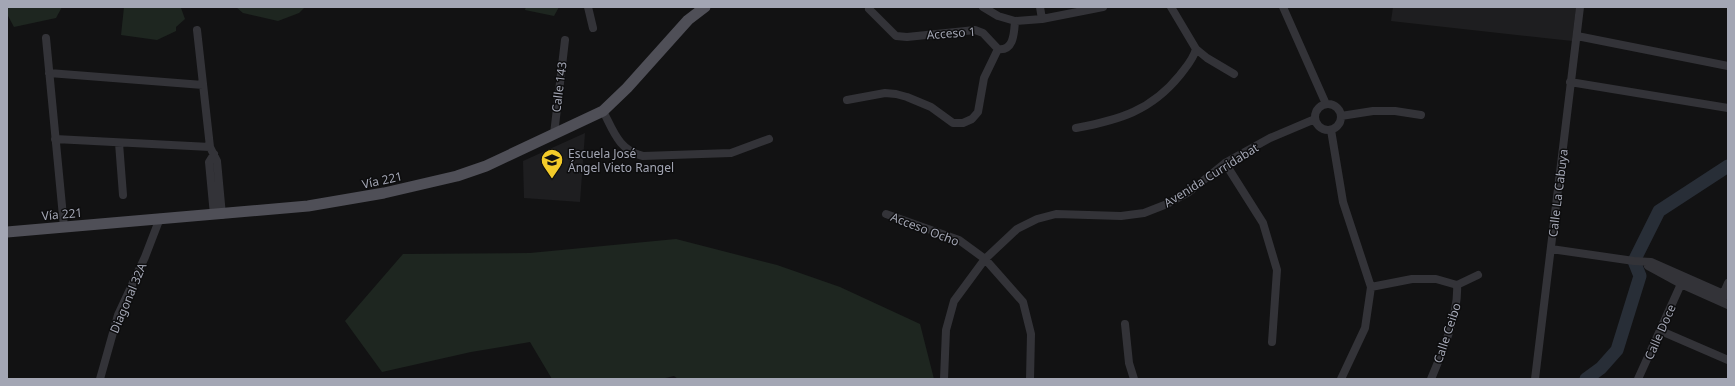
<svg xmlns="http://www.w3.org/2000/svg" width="1735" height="386" viewBox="0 0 1735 386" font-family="'Noto Sans',sans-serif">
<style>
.built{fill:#1e1e20}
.green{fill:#1e2620}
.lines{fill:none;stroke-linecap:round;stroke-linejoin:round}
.river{stroke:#282e37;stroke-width:13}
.minor{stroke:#333338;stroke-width:8}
.major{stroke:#4f4f57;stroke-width:11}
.labels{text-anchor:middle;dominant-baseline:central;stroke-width:3;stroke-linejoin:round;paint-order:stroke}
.street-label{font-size:12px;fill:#a3a6b4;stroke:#0d0d0e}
.poi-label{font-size:12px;fill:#a3a6b4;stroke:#0d0d0e;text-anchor:start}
</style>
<rect width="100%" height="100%" fill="#121213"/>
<path class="built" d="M1393 7H1576L1572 41 1391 21Z
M585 133 580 202 524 198 523 161Z"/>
<path class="green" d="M7 7H62L56 18 14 27 7 14Z
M124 7H184L181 8 185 19 176 27V31L157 40 121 35Z
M236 7H305L299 13 278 21 243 13Z
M526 7H559L554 16 525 10Z
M676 239 777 265 840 287 920 324 934 379H678L674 376 661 379H552L530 342 471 352 382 372 345 321 403 254 530 253Z"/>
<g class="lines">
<path class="river" d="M1586 379 1601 368 1617 350 1640 276 1634 261 1659 211 1728 166"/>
<path class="minor" d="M588 7 593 28
M983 7 998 16 1015 21 1042 19 1103 7
M1040 7 1042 19
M1171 7 1196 49 1207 58 1234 74
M1283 7 1326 104
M869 9 896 36 907 37 975 30 983 33 998 49C1014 51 1014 33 1015 21
M197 30 210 147 217 161 222 215
M1577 36 1728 66
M46 38 64 227
M49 73 203 85
M1570 82 1728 108
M847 100 885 93 896 94 907 97 931 107 953 123H963L972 119 978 112 984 78 998 49
M1315 117a13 13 0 1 1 26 0a13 13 0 1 1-26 0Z
M603 111C613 130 619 151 643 156L731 153 769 139
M1341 116 1373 111H1395L1421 115
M1076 128C1119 120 1151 111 1180 75 1186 67 1193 60 1196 49
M1331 130 1343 202 1371 287 1365 328 1341 379
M554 134 565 40
M55 139 210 147
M119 143 123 195
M214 154 209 162 214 215
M1225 163 1263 223 1277 270 1272 342
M886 214 959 240 985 259 1023 302 1031 334 1030 379
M1551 249 1634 261 1651 262 1728 296
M1648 266 1681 284 1728 305
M1371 287 1412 279H1436L1457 285 1478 275
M1722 297 1728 283
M1125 324 1129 363 1134 379
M1661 331 1728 360
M100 379 118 315 145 257 160 218
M944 379 946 330 954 301 985 259 1017 229 1037 219 1056 214 1121 216 1144 213 1167 204 1189 192 1225 163 1270 138 1315 119
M1431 379C1442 353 1459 313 1457 285
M1535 379 1580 7
M1638 379 1681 284"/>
<path class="major" d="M7 232 308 206 384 193 457 176 486 166 603 111 627 88 688 20 705 7"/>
</g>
<defs>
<g id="school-pin" transform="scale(1.15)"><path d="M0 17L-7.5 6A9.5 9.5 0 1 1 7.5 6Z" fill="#f3cb2a" stroke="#0d0d0e"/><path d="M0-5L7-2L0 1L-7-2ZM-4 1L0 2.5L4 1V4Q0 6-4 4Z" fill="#111"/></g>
</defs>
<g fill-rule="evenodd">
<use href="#school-pin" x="552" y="160"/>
</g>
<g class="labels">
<g class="street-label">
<text transform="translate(951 33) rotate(-4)">Acceso 1</text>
<text transform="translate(559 87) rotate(-83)">Calle 143</text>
<text transform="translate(1211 175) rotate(-32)">Avenida Curridabat</text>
<text transform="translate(382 180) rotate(-12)">Vía 221</text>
<text transform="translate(1558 193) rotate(-83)">Calle La Cabuya</text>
<text transform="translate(62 214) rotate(-5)">Vía 221</text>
<text transform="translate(925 229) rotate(21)">Acceso Ocho</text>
<text transform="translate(128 298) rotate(-67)">Diagonal 32A</text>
<text transform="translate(1660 332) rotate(-66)">Calle Doce</text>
<text transform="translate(1447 333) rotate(-72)">Calle Ceibo</text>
</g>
<g class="poi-label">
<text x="568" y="153">Escuela José<tspan x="568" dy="14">Ángel Vieto Rangel</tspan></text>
</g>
</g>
<rect width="1735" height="386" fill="none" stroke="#a3a6b4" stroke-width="16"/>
</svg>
